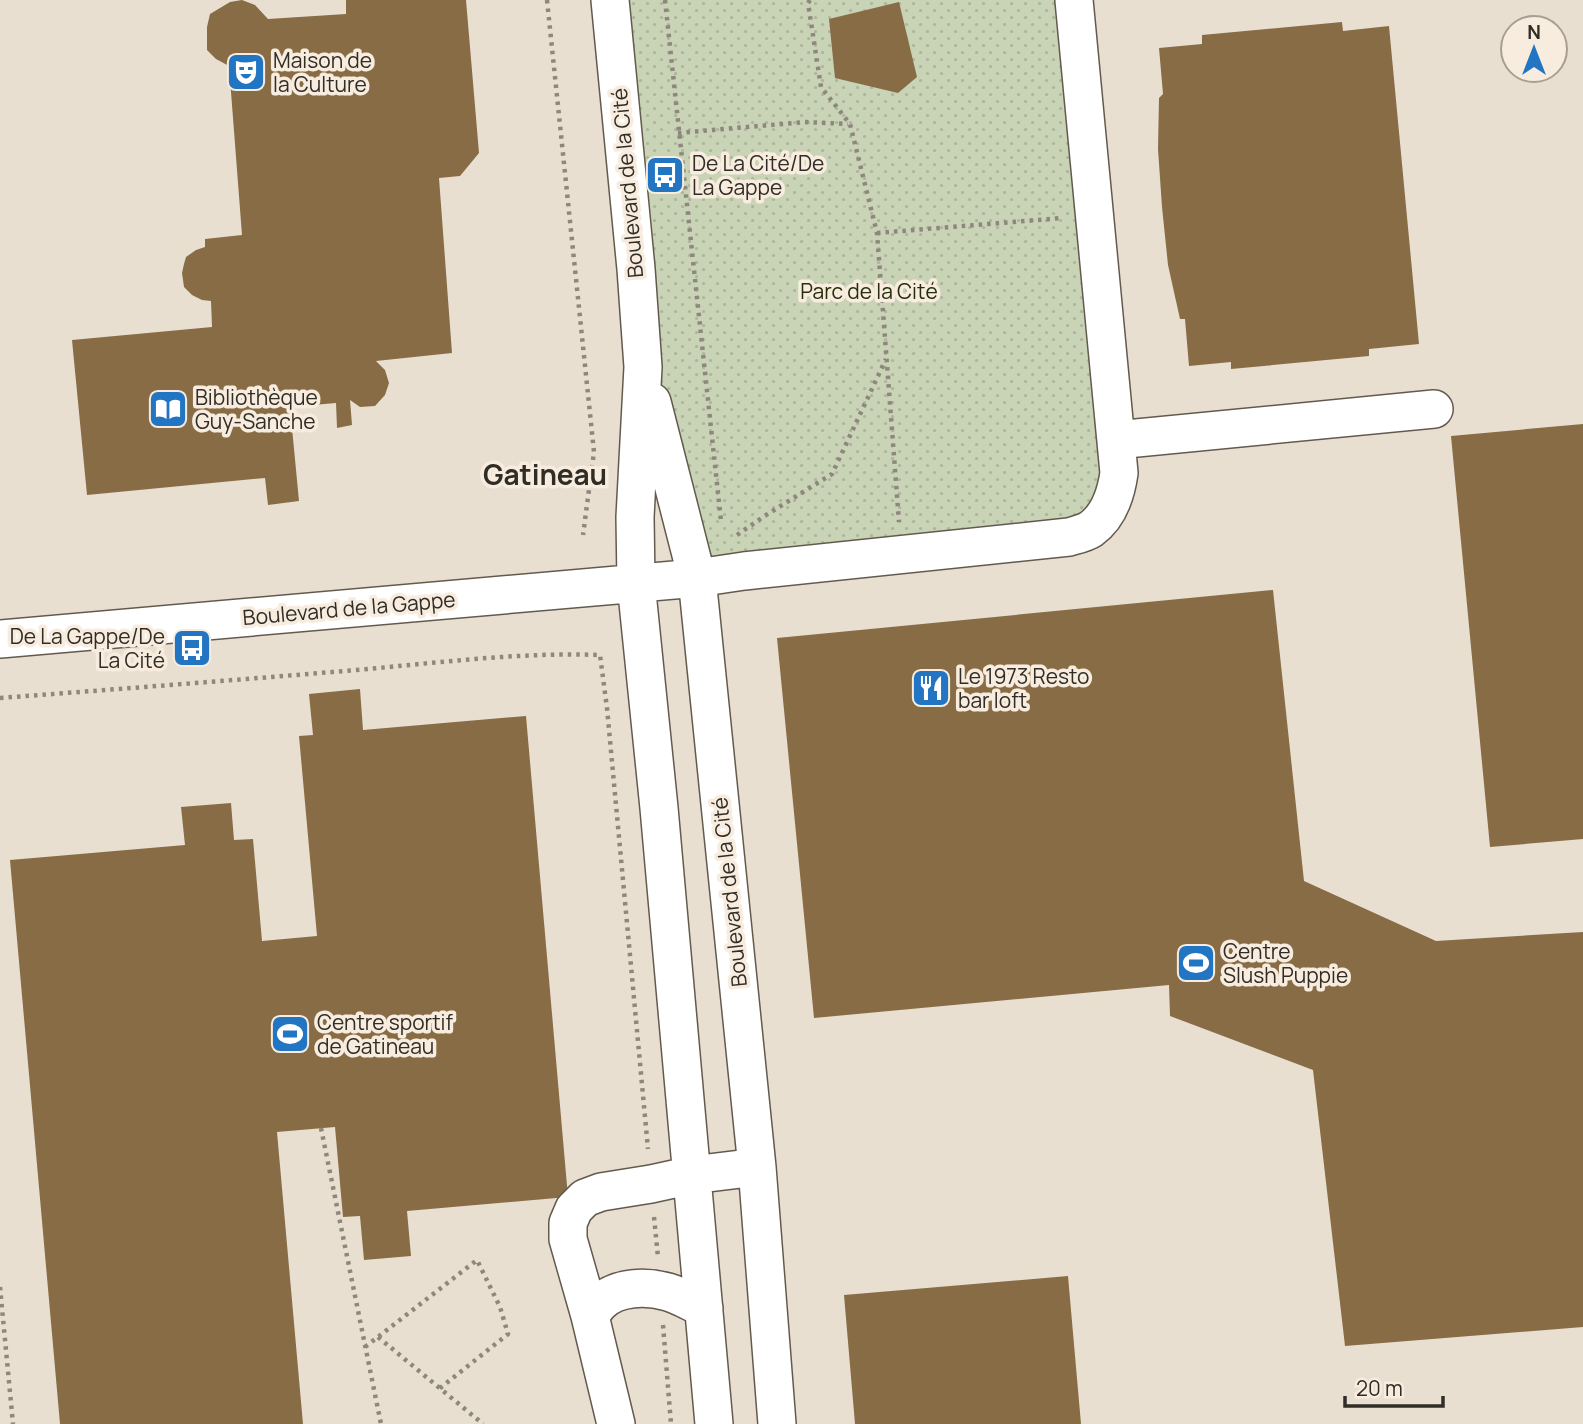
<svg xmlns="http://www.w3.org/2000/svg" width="1583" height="1424" viewBox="0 0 1583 1424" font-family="Manrope,sans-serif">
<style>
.grass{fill:url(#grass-dots)}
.building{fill:#876c46}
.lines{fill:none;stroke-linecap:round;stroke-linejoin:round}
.minor-casing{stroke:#635a4e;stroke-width:40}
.path{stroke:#8e877d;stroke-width:4.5;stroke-dasharray:3.5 5;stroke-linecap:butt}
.minor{stroke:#fff;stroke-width:37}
.labels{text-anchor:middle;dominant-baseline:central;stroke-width:7;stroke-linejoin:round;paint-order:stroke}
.poi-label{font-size:21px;fill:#302c26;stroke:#f7ecde;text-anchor:start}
.street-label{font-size:21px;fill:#302c26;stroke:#f7ecde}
.park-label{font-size:21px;fill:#252e0b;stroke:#f7ecde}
.district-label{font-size:28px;font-weight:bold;fill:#302c26;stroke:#f7ecde}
</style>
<defs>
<pattern id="grass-dots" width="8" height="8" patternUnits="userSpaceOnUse" patternTransform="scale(1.75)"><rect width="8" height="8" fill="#c9d3b5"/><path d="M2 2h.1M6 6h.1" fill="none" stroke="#adb59c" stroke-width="1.8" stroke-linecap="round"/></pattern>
</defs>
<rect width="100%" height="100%" fill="#e9dfd1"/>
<path class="grass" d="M610 0H1074L1105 514 697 578 643 367Z"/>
<path class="building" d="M242 0 255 5 268 19 346 14V0H466L479 153 460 176 439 178 452 353 376 361 385 370 389 383 385 395 375 406 360 407 350 400 352 425 337 428 336 403 290 407 299 501 268 505 265 478 87 495 72 340 212 327 211 301 202 300 192 295 184 287 182 273 184 264 186 257 196 250 205 247V239L242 235 229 66 216 59 207 50V27L210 14 230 2Z
M899 2 917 77 898 93 835 78 829 19Z
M1342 22 1343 31 1389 26 1419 344 1369 349V356L1231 369V362L1189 366 1185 319H1180L1168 265 1162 207 1158 149 1159 98 1163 94 1159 48 1202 44V35Z
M1583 424V839L1490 847 1451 436Z
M1273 590 1304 881 1436 941 1583 932V1327L1345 1346 1313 1070 1170 1016 1169 985 814 1018 777 638Z
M360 689 363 730 526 716 568 1197 407 1211 411 1256 364 1260 360 1216 343 1217 335 1127 277 1132 303 1424H60L10 860 185 845 181 807 231 803 234 840 253 839 262 941 317 936 299 736 313 735 309 694Z
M1068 1276 1081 1424H855L844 1295Z"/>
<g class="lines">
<g class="minor-casing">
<path id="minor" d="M610 0 636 269 643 367 635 517 636 583 659 808 714 1424
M652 402 697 578 757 1167 777 1424
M1116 440 1434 409
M0 639 697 578 744 571 1069 537C1076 535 1085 533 1091 529 1109 516 1116 494 1119 473L1074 0
M590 1316C593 1312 596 1307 600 1303 617 1286 647 1286 668 1292 681 1296 692 1303 704 1308
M616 1424 590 1316 568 1239V1223L574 1209 585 1198 601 1192 651 1184 692 1175 757 1167"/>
</g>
<path class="path" d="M547 0 594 452 583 535
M665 0 721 521
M810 0 808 3 821 87 850 124 877 233 899 522
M678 133 805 122 848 124
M877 233 1062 218
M737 535 763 517 832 474 886 359
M0 698C119 689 237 680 356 670 437 663 518 652 600 655L607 708 648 1149
M321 1128 381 1424
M654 1217 658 1257
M0 1287 13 1424
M663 1325 671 1424
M378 1337 483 1424
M365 1347 477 1260 500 1307 508 1334 439 1389"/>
<use href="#minor" class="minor"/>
</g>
<defs>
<g id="theatre-square" transform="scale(2.0125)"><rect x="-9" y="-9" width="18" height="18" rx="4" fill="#2175c3" stroke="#f7ecde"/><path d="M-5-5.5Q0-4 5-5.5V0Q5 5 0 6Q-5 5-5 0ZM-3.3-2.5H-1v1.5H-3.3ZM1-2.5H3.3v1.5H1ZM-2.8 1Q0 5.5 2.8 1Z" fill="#fff"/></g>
<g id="bus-square" transform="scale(2.0125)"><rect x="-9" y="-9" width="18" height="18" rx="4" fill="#2175c3" stroke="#f7ecde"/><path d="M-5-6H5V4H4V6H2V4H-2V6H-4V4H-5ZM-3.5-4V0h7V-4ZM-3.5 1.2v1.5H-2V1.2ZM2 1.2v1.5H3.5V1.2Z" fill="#fff"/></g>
<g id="library-square" transform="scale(2.0125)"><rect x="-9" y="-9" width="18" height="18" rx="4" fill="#2175c3" stroke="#f7ecde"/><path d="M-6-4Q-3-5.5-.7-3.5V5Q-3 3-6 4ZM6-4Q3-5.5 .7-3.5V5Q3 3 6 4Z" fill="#fff"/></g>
<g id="restaurant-square" transform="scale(2.0125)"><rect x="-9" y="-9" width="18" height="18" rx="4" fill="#2175c3" stroke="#f7ecde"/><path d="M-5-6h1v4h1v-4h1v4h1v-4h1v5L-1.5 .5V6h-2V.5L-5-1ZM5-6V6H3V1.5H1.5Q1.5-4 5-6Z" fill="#fff"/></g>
<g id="stadium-square" transform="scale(2.0125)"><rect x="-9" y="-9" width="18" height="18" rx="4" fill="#2175c3" stroke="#f7ecde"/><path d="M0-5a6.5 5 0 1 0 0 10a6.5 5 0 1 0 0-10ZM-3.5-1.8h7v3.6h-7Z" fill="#fff"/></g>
</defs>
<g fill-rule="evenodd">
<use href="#theatre-square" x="246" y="72"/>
<use href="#bus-square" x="665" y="175"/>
<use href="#library-square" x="168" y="409"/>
<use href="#bus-square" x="192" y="648"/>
<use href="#restaurant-square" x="931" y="688"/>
<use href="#stadium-square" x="1196" y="963"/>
<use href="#stadium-square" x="290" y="1034"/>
</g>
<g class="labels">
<g class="poi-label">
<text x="273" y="60">Maison de<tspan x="273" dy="24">la Culture</tspan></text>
<text x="692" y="163">De La Cité/De<tspan x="692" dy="24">La Gappe</tspan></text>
<text x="195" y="397">Bibliothèque<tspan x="195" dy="24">Guy-Sanche</tspan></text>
<text x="165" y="636" text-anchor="end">De La Gappe/De<tspan x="165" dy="24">La Cité</tspan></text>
<text x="958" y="676">Le 1973 Resto<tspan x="958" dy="24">bar loft</tspan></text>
<text x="1223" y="951">Centre<tspan x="1223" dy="24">Slush Puppie</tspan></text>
<text x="317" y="1022">Centre sportif<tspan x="317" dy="24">de Gatineau</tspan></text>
</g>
<g class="street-label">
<text transform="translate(627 183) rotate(-95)">Boulevard de la Cité</text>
<text transform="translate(349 608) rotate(-5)">Boulevard de la Gappe</text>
<text transform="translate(729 892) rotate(-96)">Boulevard de la Cité</text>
</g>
<g class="park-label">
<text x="869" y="291">Parc de la Cité</text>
</g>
<g class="district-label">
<text x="545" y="474">Gatineau</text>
</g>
</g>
<g transform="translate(1534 49)"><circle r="33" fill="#f7ecde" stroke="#a79f94" stroke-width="2"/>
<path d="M0-5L12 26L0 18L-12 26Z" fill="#2175c3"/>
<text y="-10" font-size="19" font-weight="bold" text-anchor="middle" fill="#302c26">N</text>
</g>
<path d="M1345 1396v10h98v-10" fill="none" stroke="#302c26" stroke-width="3.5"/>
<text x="1356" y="1396" font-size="21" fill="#302c26" stroke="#f7ecde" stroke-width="5" paint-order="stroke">20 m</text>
</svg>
